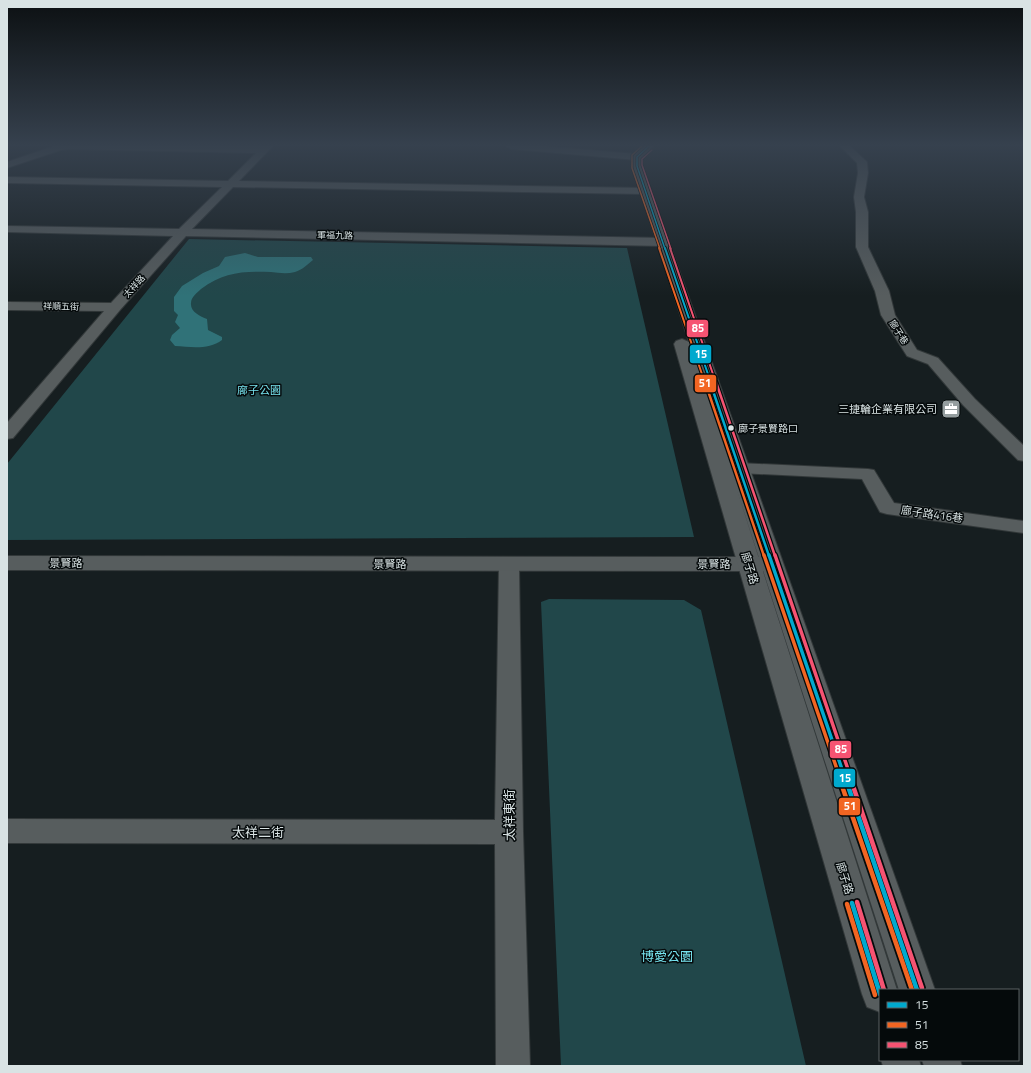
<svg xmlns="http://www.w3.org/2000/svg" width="1031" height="1073" viewBox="0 0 1031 1073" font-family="'Titillium Web','Noto Sans TC',sans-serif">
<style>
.green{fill:#21474a}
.water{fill:#307278}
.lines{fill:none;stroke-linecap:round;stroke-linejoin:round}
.minor-casing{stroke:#323839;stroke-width:2}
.tertiary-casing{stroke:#323839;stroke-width:2}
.secondary-casing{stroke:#323839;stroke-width:2}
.minor{fill:#575d5e;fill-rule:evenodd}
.tertiary{fill:#575d5e;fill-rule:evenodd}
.secondary{fill:#575d5e;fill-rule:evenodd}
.bus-1-far4-casing{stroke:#050a0b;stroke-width:3}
.bus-1-far3-casing{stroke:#050a0b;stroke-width:4}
.bus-1-far2-casing{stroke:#050a0b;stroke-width:5}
.bus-1-far1-casing{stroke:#050a0b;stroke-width:6}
.bus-1-casing{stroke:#050a0b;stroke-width:8}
.bus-2-far4-casing{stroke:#050a0b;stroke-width:3}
.bus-2-far3-casing{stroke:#050a0b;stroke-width:4}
.bus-2-far2-casing{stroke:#050a0b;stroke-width:5}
.bus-2-far1-casing{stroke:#050a0b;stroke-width:6}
.bus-2-casing{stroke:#050a0b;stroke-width:8}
.bus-3-far4-casing{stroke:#050a0b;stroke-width:3}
.bus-3-far3-casing{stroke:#050a0b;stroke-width:4}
.bus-3-far2-casing{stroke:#050a0b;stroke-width:5}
.bus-3-far1-casing{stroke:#050a0b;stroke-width:6}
.bus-3-casing{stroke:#050a0b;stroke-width:8}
.bus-1-far4{stroke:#00a9ce;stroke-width:1.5}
.bus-1-far3{stroke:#00a9ce;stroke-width:2}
.bus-1-far2{stroke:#00a9ce;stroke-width:2.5}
.bus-1-far1{stroke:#00a9ce;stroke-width:3.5}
.bus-1{stroke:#00a9ce;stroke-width:4.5}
.bus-2-far4{stroke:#f26522;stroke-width:1.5}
.bus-2-far3{stroke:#f26522;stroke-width:2}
.bus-2-far2{stroke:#f26522;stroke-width:2.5}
.bus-2-far1{stroke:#f26522;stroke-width:3.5}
.bus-2{stroke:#f26522;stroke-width:4.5}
.bus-3-far4{stroke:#f65372;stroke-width:1.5}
.bus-3-far3{stroke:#f65372;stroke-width:2}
.bus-3-far2{stroke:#f65372;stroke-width:2.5}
.bus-3-far1{stroke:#f65372;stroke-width:3.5}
.bus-3{stroke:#f65372;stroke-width:4.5}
.bus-dot{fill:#d9e3e4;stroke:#050a0b;stroke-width:1.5}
.labels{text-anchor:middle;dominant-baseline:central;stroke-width:3;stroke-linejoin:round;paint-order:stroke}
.far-street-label{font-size:9px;fill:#d9e3e4;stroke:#050a0b}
.bus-label{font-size:10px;fill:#d9e3e4;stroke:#050a0b;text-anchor:start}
.park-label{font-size:11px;fill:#76e2ee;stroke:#050a0b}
.poi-label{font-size:11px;fill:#d9e3e4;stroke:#050a0b;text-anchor:end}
.street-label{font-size:11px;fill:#d9e3e4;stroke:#050a0b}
.near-street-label{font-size:13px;fill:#d9e3e4;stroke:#050a0b}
.near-park-label{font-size:13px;fill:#76e2ee;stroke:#050a0b}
.line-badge{stroke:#050a0b;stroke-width:1.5}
.badge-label{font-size:11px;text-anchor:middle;font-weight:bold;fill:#fff}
</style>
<rect width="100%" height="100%" fill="#161e20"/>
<path class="green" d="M189 239 627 248 694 537 7 540V464Z
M549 599 684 600 701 610 806 1066H561L541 602Z"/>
<path class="water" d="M245 253 258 257H311L313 260C308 264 302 270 295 272 287 274 279 273 271 272 243 271 224 272 201 289 197 293 191 297 191 303 190 312 200 316 207 319L208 330 222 337V340C209 350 191 347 175 346L170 340 172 335 180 328 175 322 178 315 174 311V297L182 286 203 273 219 266 225 257Z"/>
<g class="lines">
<g class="minor-casing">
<path id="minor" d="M54 146H273L239 181 646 188 651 191 646 194 233 187 192 229 663 238 667 239 669 242 667 245 663 246 186 236 120 310 13 438 7 439V423L104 311 7 310V302L111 303 173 236 7 232V226L179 229 222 187 7 183V177L228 181 256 153 69 149 61 150 7 168V162Z
M506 146H543L637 154 642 157 637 160 511 149Z
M840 146H850L867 162 868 173 864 197 868 212V247L889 291 895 315 917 350 938 358 975 399 1024 446V461L1018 460 963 405 928 364 907 356 881 315 875 291 856 247V212L854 197 858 173 857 163Z
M739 463 868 469 874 470 894 503 1024 521V533L887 514 880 512 862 479 739 473 733 472 730 468 733 464Z
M509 557 516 559 519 564 523 832 530 1066H496L495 844 7 843V819L495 820 499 564 502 559Z"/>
</g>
<g class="tertiary-casing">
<path id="tertiary" d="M7 556 768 557 776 559 779 564 776 569 768 571 7 570Z"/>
</g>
<g class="secondary-casing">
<path id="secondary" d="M643 146H654L642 158V166L935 990H899L736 487 897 990H880V1012L867 1007 862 994 674 344 676 341 682 339 689 342 632 166V157Z
M881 1060H919L921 1066H883Z
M922 1060H960L962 1066H924Z"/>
</g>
<use href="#minor" class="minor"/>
<use href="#tertiary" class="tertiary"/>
<use href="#secondary" class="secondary"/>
<g class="bus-1-far4-casing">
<path id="bus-1-far4" d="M649 146 637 157V166L665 249"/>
</g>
<g class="bus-1-far3-casing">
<path id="bus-1-far3" d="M665 248 711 383"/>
</g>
<g class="bus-1-far2-casing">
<path id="bus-1-far2" d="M710 382 769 556"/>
</g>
<g class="bus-1-far1-casing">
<path id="bus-1-far1" d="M769 555 846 781"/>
</g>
<g class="bus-1-casing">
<path id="bus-1" d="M846 780 917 990
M852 903 880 994"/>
</g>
<g class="bus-2-far4-casing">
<path id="bus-2-far4" d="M642 146 632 155V168L660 249"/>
</g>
<g class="bus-2-far3-casing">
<path id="bus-2-far3" d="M659 248 705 383"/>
</g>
<g class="bus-2-far2-casing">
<path id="bus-2-far2" d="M705 382 764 556"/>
</g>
<g class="bus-2-far1-casing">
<path id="bus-2-far1" d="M764 555 841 781"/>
</g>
<g class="bus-2-casing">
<path id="bus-2" d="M840 780 912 990
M847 904 875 995"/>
</g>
<g class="bus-3-far4-casing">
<path id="bus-3-far4" d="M652 150 642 159V165L671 249"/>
</g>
<g class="bus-3-far3-casing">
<path id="bus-3-far3" d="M670 248 716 383"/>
</g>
<g class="bus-3-far2-casing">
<path id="bus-3-far2" d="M716 382 775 556"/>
</g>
<g class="bus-3-far1-casing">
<path id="bus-3-far1" d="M775 555 852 781"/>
</g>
<g class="bus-3-casing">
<path id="bus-3" d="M851 780 922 988
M857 902 884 990"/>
</g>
<use href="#bus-1-far4" class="bus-1-far4"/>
<use href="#bus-1-far3" class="bus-1-far3"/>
<use href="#bus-1-far2" class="bus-1-far2"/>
<use href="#bus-1-far1" class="bus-1-far1"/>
<use href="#bus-1" class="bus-1"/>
<use href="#bus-2-far4" class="bus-2-far4"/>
<use href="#bus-2-far3" class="bus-2-far3"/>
<use href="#bus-2-far2" class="bus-2-far2"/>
<use href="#bus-2-far1" class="bus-2-far1"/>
<use href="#bus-2" class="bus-2"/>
<use href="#bus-3-far4" class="bus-3-far4"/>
<use href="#bus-3-far3" class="bus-3-far3"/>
<use href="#bus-3-far2" class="bus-3-far2"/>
<use href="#bus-3-far1" class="bus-3-far1"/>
<use href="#bus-3" class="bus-3"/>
</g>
<linearGradient id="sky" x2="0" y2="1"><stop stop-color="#0c1012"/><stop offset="0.49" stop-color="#36414e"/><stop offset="1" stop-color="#36414e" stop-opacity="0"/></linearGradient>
<rect width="1031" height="296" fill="url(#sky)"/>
<defs>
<g id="office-square" transform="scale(1)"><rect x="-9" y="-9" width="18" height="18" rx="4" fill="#959e9f" stroke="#050a0b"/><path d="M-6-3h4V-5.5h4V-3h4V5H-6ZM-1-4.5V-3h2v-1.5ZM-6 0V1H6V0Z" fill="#fff"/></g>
</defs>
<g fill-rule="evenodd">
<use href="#office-square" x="951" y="409"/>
</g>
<circle class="bus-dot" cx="731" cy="428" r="3.5"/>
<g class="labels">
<g class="far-street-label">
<text transform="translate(335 235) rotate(1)">軍福九路</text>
<text transform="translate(134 286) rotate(-48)">太祥路</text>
<text transform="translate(61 306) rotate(1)">祥順五街</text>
<text transform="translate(899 332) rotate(57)">廍子巷</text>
</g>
<g class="bus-label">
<text x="738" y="428">廍子景賢路口</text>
</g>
<g class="park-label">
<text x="259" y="390">廍子公園</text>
</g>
<g class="poi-label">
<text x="937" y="409">三捷輪企業有限公司</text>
</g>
<g class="street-label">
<text transform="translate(932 514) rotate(8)">廍子路416巷</text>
<text x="66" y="563">景賢路</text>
<text x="390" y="564">景賢路</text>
<text x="714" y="564">景賢路</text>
<text transform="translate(750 568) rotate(73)">廍子路</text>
<text transform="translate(845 878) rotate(73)">廍子路</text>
</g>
<g class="near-street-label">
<text transform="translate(509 815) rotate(-90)">太祥東街</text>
<text x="258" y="832">太祥二街</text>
</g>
<g class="near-park-label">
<text x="667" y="956">博愛公園</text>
</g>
</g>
<g class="line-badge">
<rect x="686" y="319" width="23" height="19" rx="4" fill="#f65372"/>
<rect x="689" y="344" width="23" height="20" rx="4" fill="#00a9ce"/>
<rect x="694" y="374" width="23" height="19" rx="4" fill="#f26522"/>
<rect x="829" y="740" width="23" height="19" rx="4" fill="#f65372"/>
<rect x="833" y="768" width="23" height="20" rx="4" fill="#00a9ce"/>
<rect x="838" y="797" width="23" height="19" rx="4" fill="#f26522"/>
</g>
<g class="badge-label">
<text x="698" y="332">85</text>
<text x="701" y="358">15</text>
<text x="705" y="387">51</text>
<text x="841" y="753">85</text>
<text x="845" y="782">15</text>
<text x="850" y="810">51</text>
</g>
<rect width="1031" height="1073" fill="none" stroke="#d9e3e4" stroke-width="16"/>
<rect x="879" y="989" width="140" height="72" fill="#050a0b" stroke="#5a6162"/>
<rect x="887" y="1002" width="20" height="6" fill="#00a9ce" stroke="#5a6162"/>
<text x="915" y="1009" font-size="12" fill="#d9e3e4">15</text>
<rect x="887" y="1022" width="20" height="6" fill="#f26522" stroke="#5a6162"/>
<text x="915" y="1029" font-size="12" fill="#d9e3e4">51</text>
<rect x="887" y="1042" width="20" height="6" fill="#f65372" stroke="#5a6162"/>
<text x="915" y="1049" font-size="12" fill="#d9e3e4">85</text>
</svg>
